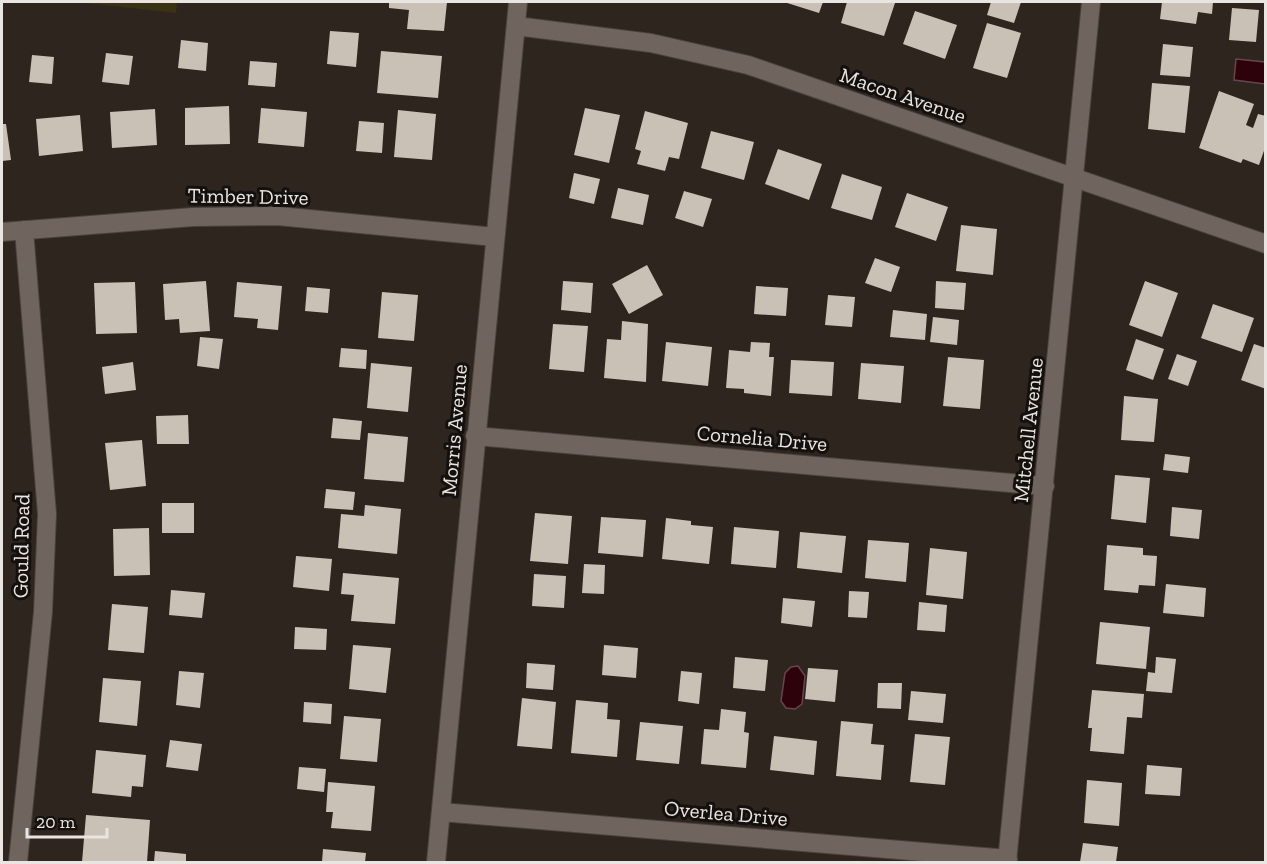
<svg xmlns="http://www.w3.org/2000/svg" width="1267" height="864" viewBox="0 0 1267 864" font-family="'Zilla Slab',serif">
<style>
.green{fill:#3a3214}
.water{fill:#2e020b;stroke:#67464b;stroke-width:1.5}
.building{fill:#c9c1b6}
.lines{fill:none;stroke-linecap:round;stroke-linejoin:round}
.street-casing{stroke:#4a423d;stroke-width:20}
.street{stroke:#70655e;stroke-width:18}
.labels{text-anchor:middle;dominant-baseline:central;stroke-width:6;stroke-linejoin:round;paint-order:stroke}
.street-label{font-size:21px;fill:#ebe5e1;stroke:#14100d}
</style>
<rect width="100%" height="100%" fill="#2f251f"/>
<path class="green" d="M77 2H177L176 13Z"/>
<path class="water" d="M1236 59 1265 62V84L1234 80Z
M798 666 805 676 802 704 795 709 786 708 781 701 785 673 791 667Z"/>
<path class="building" d="M389 2H447L444 31 407 29 409 10 389 8Z
M784 2H823L819 13Z
M847 2 895 3 884 36 841 23Z
M991 2H1021L1014 23 987 15Z
M1162 2H1213L1212 14 1198 12 1196 24 1160 19Z
M1232 8 1259 10 1256 42 1229 40Z
M915 11 957 25 945 59 903 44Z
M987 23 1021 33 1007 78 973 68Z
M330 31 359 33 356 67 327 64Z
M181 40 208 43 206 71 178 68Z
M1163 44 1193 47 1190 77 1160 75Z
M381 51 442 56 438 98 377 93Z
M106 53 133 56 129 85 102 82Z
M32 55 54 57 52 84 29 82Z
M250 61 277 63 275 87 248 85Z
M1152 83 1190 86 1185 133 1148 129Z
M1219 91 1254 104 1246 125 1253 128 1258 114 1266 116V145L1259 165 1243 159 1241 163 1199 148Z
M229 106 230 144 185 145V108Z
M261 108 307 112 304 147 258 143Z
M585 108 620 115 609 163 574 155Z
M155 109 157 145 112 148 110 112Z
M398 110 436 114 432 160 394 157Z
M645 111 688 123 679 159 669 157 665 171 637 164 641 151 635 149Z
M80 115 83 151 39 156 36 119Z
M359 121 384 123 382 153 356 151Z
M2 124H6L11 160 2 161Z
M711 131 754 142 744 180 701 168Z
M778 149 822 164 809 200 765 184Z
M574 173 600 179 594 204 569 198Z
M842 174 882 187 872 220 831 208Z
M618 188 649 195 643 225 611 218Z
M684 191 712 199 703 227 675 218Z
M907 193 948 207 936 241 895 227Z
M961 225 997 229 993 275 956 271Z
M875 258 900 267 891 292 865 283Z
M647 265 663 295 629 314 612 284Z
M206 281 210 331 180 333 179 319 165 320 163 284Z
M563 281 593 283 591 313 561 310Z
M936 281 966 283 964 310 935 308Z
M1145 281 1178 293 1162 337 1129 325Z
M135 282 137 333 96 334 94 283Z
M237 282 282 286 278 330 257 328 258 319 234 317Z
M756 286 788 288 786 316 754 314Z
M307 287 330 289 328 313 305 311Z
M382 292 418 295 414 341 378 338Z
M828 295 855 297 852 327 825 325Z
M1213 304 1254 318 1242 352 1201 338Z
M893 310 927 314 925 340 890 337Z
M933 317 959 320 957 345 930 342Z
M622 321 648 324 646 382 604 378 607 339 621 340Z
M553 324 588 326 584 372 549 369Z
M200 337 223 339 219 369 197 366Z
M1136 339 1164 349 1153 380 1126 370Z
M666 342 712 347 708 386 662 381Z
M751 342 770 343 769 357H774L771 396 744 393V389L726 388 729 350 750 352Z
M1254 344 1266 348V389L1241 380Z
M341 348 367 350 366 369 339 367Z
M1177 354 1197 361 1188 386 1168 379Z
M948 357 984 360 980 409 943 406Z
M791 360 834 362 832 396 789 393Z
M133 362 136 390 105 394 102 367Z
M371 363 412 367 408 412 367 408Z
M861 363 904 366 901 403 858 399Z
M1124 396 1158 399 1154 442 1121 440Z
M188 415 189 444H157L156 416Z
M333 418 362 421 360 440 331 438Z
M368 433 408 437 404 482 364 479Z
M142 440 146 486 110 490 105 443Z
M1165 454 1190 457 1188 473 1163 470Z
M1115 475 1150 478 1146 523 1111 519Z
M326 489 355 492 353 510 324 508Z
M162 503H194V533H162Z
M365 505 401 509 397 554 338 548 341 514 364 516Z
M1172 507 1202 510 1199 539 1170 536Z
M535 513 572 516 568 564 530 561Z
M601 517 646 520 643 557 598 553Z
M666 518 691 521V525L713 527 709 564 662 559Z
M734 527 779 531 776 568 731 564Z
M149 528 150 575 114 576 113 529Z
M800 532 846 536 842 573 797 568Z
M868 540 909 543 906 582 865 578Z
M1107 545 1143 548V555L1157 556 1155 586 1139 585 1138 593 1104 590Z
M930 548 967 552 963 599 926 595Z
M296 556 332 559 329 591 293 587Z
M584 564 605 565 604 594 582 593Z
M343 573 399 578 395 624 351 621 354 595 341 594Z
M534 574 566 576 564 608 532 606Z
M1166 584 1206 588 1204 617 1163 613Z
M171 590 205 593 202 618 169 615Z
M849 591 869 592 867 618 848 617Z
M783 598 815 601 812 627 781 623Z
M919 602 947 605 945 632 917 630Z
M112 604 148 607 144 653 108 650Z
M1100 622 1150 627 1146 669 1096 664Z
M295 627 327 629 326 650 294 649Z
M353 645 391 648 386 693 349 689Z
M604 645 638 648 636 678 602 675Z
M735 657 768 660 765 691 733 688Z
M1156 657 1176 659 1172 693 1146 691 1148 672 1155 673Z
M527 663 555 665 553 690 526 688Z
M808 668 838 670 835 702 805 699Z
M179 671 204 673 200 708 176 705Z
M681 671 702 673 699 704 678 701Z
M103 678 141 681 137 726 99 722Z
M878 683H902L901 709 877 708Z
M1092 690 1144 694 1142 718 1127 717 1124 754 1090 751 1092 728H1088Z
M911 691 946 694 943 723 908 720Z
M522 698 556 702 552 749 517 746Z
M576 700 608 703 607 719 620 720 617 757 571 753Z
M304 702 332 704 331 724 303 722Z
M721 709 746 712 744 732 749 733 746 768 701 764 704 729 719 730Z
M344 716 381 719 377 762 340 759Z
M841 721 873 724 871 744 884 745 881 780 836 776Z
M640 722 683 726 679 764 636 760Z
M915 734 950 737 945 785 910 782Z
M774 736 817 741 814 775 770 770Z
M170 740 202 744 198 771 166 767Z
M96 750 146 755 143 787 132 786 131 797 92 793Z
M1147 765 1182 768 1180 796 1145 794Z
M299 767 326 769 324 792 297 789Z
M1087 780 1122 783 1119 826 1084 823Z
M328 782 375 786 371 831 331 828 333 812H326Z
M86 815 150 820 147 862H82Z
M1083 843 1118 847 1116 862H1080Z
M323 849 366 853 365 862H322Z
M155 851 186 854V862H154Z"/>
<g class="lines">
<g class="street-casing">
<path id="street" d="M516 26 651 43 748 65 1266 244
M2 232 193 217 278 216 495 237
M475 436 1045 486
M441 812 1008 859
M18 862 43 612 47 514 24 230
M436 862 518 2
M1007 862 1091 2"/>
</g>
<use href="#street" class="street"/>
</g>
<g class="labels">
<g class="street-label">
<text transform="translate(903 95) rotate(19)">Macon Avenue</text>
<text transform="translate(248 196) rotate(1)">Timber Drive</text>
<text transform="translate(454 430) rotate(-85)">Morris Avenue</text>
<text transform="translate(1028 430) rotate(-84)">Mitchell Avenue</text>
<text transform="translate(762 438) rotate(5)">Cornelia Drive</text>
<text transform="translate(21 546) rotate(-89)">Gould Road</text>
<text transform="translate(726 813) rotate(5)">Overlea Drive</text>
</g>
</g>
<rect width="1267" height="864" fill="none" stroke="#ebe5e1" stroke-width="6"/>
<path d="M27 828v9h80v-9" fill="none" stroke="#ebe5e1" stroke-width="3"/>
<text x="36" y="828" font-size="18" fill="#ebe5e1" stroke="#14100d" stroke-width="4.5" paint-order="stroke">20 m</text>
</svg>
